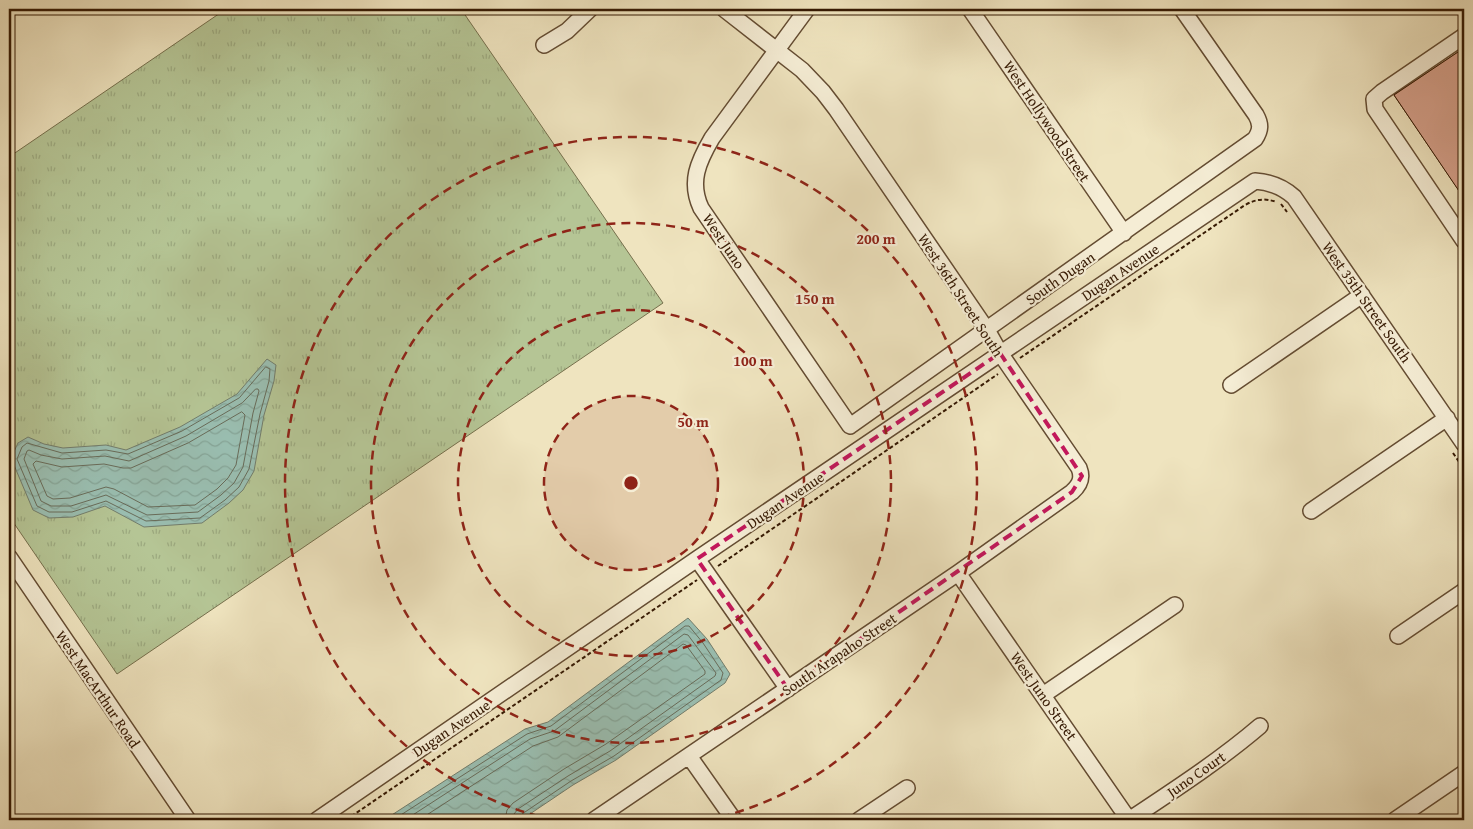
<svg xmlns="http://www.w3.org/2000/svg" width="1473" height="829" viewBox="0 0 1473 829" font-family="'Gentium Book Plus',serif">
<style>
.grass{fill:url(#grass-tufts);stroke:#756f4c}
.water{fill:url(#water-waves);stroke:#727d6c}
.lines{fill:none;stroke-linecap:round;stroke-linejoin:round}
.shore{stroke:#686c5a;stroke-width:1}
.minor-casing{stroke:#644c32;stroke-width:18}
.path{stroke:#351903;stroke-width:2;stroke-dasharray:4 2.5;stroke-linecap:butt}
.minor{stroke:#f5edd5;stroke-width:15}
.wall{fill:#b88a78;stroke:#351903}
.building{fill:#d6a08b;stroke:#351903}
.marked{fill:none;stroke:#c2185b;stroke-width:4;stroke-dasharray:10 6;stroke-linejoin:round}
.ring{fill:none;stroke:#8f2418;stroke-width:2.5;stroke-dasharray:9 6}
.labels{text-anchor:middle;dominant-baseline:central;stroke-width:4.5;stroke-linejoin:round;paint-order:stroke}
.street-label{font-size:15px;fill:#351903;stroke:#f5edd5}
.centre{fill:#8f2418;stroke:#f5edd5;stroke-width:2.5}
.ring-label{font-size:15px;text-anchor:middle;font-weight:bold;fill:#8f2418;stroke:#f5edd5;stroke-width:4.5;stroke-linejoin:round;paint-order:stroke}
</style>
<defs>
<pattern id="grass-tufts" width="24" height="20" patternUnits="userSpaceOnUse" patternTransform="scale(1.25)"><rect width="24" height="20" fill="#b5c595"/><path d="M3 7l-1-3M5 7V3M7 7l1-3M15 17l-1-3M17 17v-4M19 17l1-3" fill="none" stroke="#9ca97f"/></pattern>
<pattern id="water-waves" width="16" height="10" patternUnits="userSpaceOnUse" patternTransform="scale(1.25)"><rect width="16" height="10" fill="#9abfb2"/><path d="M0 5q4-4 8 0t8 0" fill="none" stroke="#85a497"/></pattern>
</defs>
<rect width="100%" height="100%" fill="#efe4bf"/>
<filter id="stains"><feTurbulence type="fractalNoise" baseFrequency=".004" numOctaves="4"/><feColorMatrix values="0 0 0 0 .2 0 0 0 0 .09 0 0 0 0 .02 0 0 0 .5 -.17"/></filter>
<radialGradient id="worn" r=".72"><stop offset=".6" stop-color="#630" stop-opacity="0"/><stop offset="1" stop-color="#630" stop-opacity=".3"/></radialGradient>
<path class="grass" d="M226 9H461L663 303 117 674 9 516V157Z"/>
<path class="water" d="M267 359 276 365 274 381 264 415 254 471 243 490 229 503 202 523 144 527 105 506 73 517 49 518 33 510 11 458 18 443 28 437 44 444 63 448 106 445 126 450 180 427 237 394Z
M688 618 707 639 730 674 725 683 616 760 573 785 521 820H384L525 729 548 722Z"/>
<g class="lines">
<path class="shore" d="M266 367 270 369 269 381 260 414 249 469 239 487 225 500 200 518 146 521 106 501 72 512H49L37 506 17 459 22 447 27 443 62 453 106 450 128 454 182 431 239 398Z
M256 389H258L259 391 253 413 243 467 234 483 221 495 198 512 147 515 106 495 71 506H51L41 501 24 459 27 451 29 450 41 455 62 459 105 456 129 461 186 436 242 403Z
M242 412 245 415 236 465 228 478 217 489 195 505 148 507 114 489 106 487 70 498 53 499 47 496 33 464 36 461 62 467 104 464 123 468H131L188 443Z
M393 820 527 734 551 726 685 626H689L703 643 723 673 721 680 614 756 571 781 522 814 519 820
M405 820 530 739 554 731 684 634 688 635 716 673 715 676 610 751 568 776 518 809 514 814 513 820
M419 820 533 746 558 737 683 644 686 645 705 671V674L606 744 564 769 513 803 507 810 505 820"/>
<g class="minor-casing">
<path id="minor" d="M807 9 712 138C698 162 689 182 701 208L850 426 1255 139C1261 130 1261 124 1256 115L1182 9
M970 9 1124 233
M1464 36 1382 92 1374 99 1375 109 1464 241
M544 45 567 31 590 9
M1231 385 1362 295
M1311 511 1447 418
M9 557 188 820
M697 559 788 689
M958 573 1129 820
M1398 636 1464 591
M1043 695 1175 605
M689 756 734 820
M317 820 697 559 1255 181C1270 182 1283 187 1294 197L1464 444
M594 820 958 573 1072 492C1080 485 1083 478 1079 468L1000 353 987 330 836 109 823 92 802 70 724 9
M859 820 907 788
M1129 820C1174 790 1219 761 1260 726
M1395 820 1464 773"/>
</g>
<path class="path" d="M1281 204 1287 212
M1020 358 1245 205C1256 199 1264 198 1277 202
M1453 453 1464 469
M718 566 998 374
M346 820 697 580"/>
<use href="#minor" class="minor"/>
</g>
<path class="wall" d="M1464 48V198L1394 95Z"/>
<path class="building" d="M1464 48V188L1459 191 1394 95Z"/>
<path class="marked" d="M1000 353 1082 476 1072 492 788 689 697 559Z"/>
<circle cx="631" cy="483" r="87" fill="#8f2418" fill-opacity=".12"/>
<g class="ring">
<circle cx="631" cy="483" r="87"/>
<circle cx="631" cy="483" r="173"/>
<circle cx="631" cy="483" r="260"/>
<path d="M553 820A346 346 0 1 1 709 820"/>
</g>
<g class="labels">
<g class="street-label">
<text transform="translate(1047 121) rotate(56)">West Hollywood Street</text>
<text transform="translate(724 241) rotate(56)">West Juno</text>
<text transform="translate(1120 272) rotate(-34)">Dugan Avenue</text>
<text transform="translate(1060 278) rotate(-35)">South Dugan</text>
<text transform="translate(961 295) rotate(57)">West 36th Street South</text>
<text transform="translate(1367 302) rotate(55)">West 35th Street South</text>
<text transform="translate(785 500) rotate(-34)">Dugan Avenue</text>
<text transform="translate(839 654) rotate(-34)">South Arapaho Street</text>
<text transform="translate(98 689) rotate(56)">West MacArthur Road</text>
<text transform="translate(1044 696) rotate(55)">West Juno Street</text>
<text transform="translate(451 728) rotate(-34)">Dugan Avenue</text>
<text transform="translate(1196 774) rotate(-35)">Juno Court</text>
</g>
</g>
<circle cx="631" cy="483" r="8" class="centre"/>
<g class="ring-label">
<text x="876" y="244">200 m</text>
<text x="815" y="304">150 m</text>
<text x="753" y="366">100 m</text>
<text x="693" y="427">50 m</text>
</g>
<rect width="1473" height="829" fill="none" stroke="#efe4bf" stroke-width="30"/>
<rect x="10" y="10" width="1453" height="809" fill="none" stroke="#351903" stroke-width="2.5"/>
<rect x="15" y="15" width="1443" height="799" fill="none" stroke="#351903"/>
<rect width="100%" height="100%" filter="url(#stains)"/>
<rect width="100%" height="100%" fill="url(#worn)"/>
</svg>
